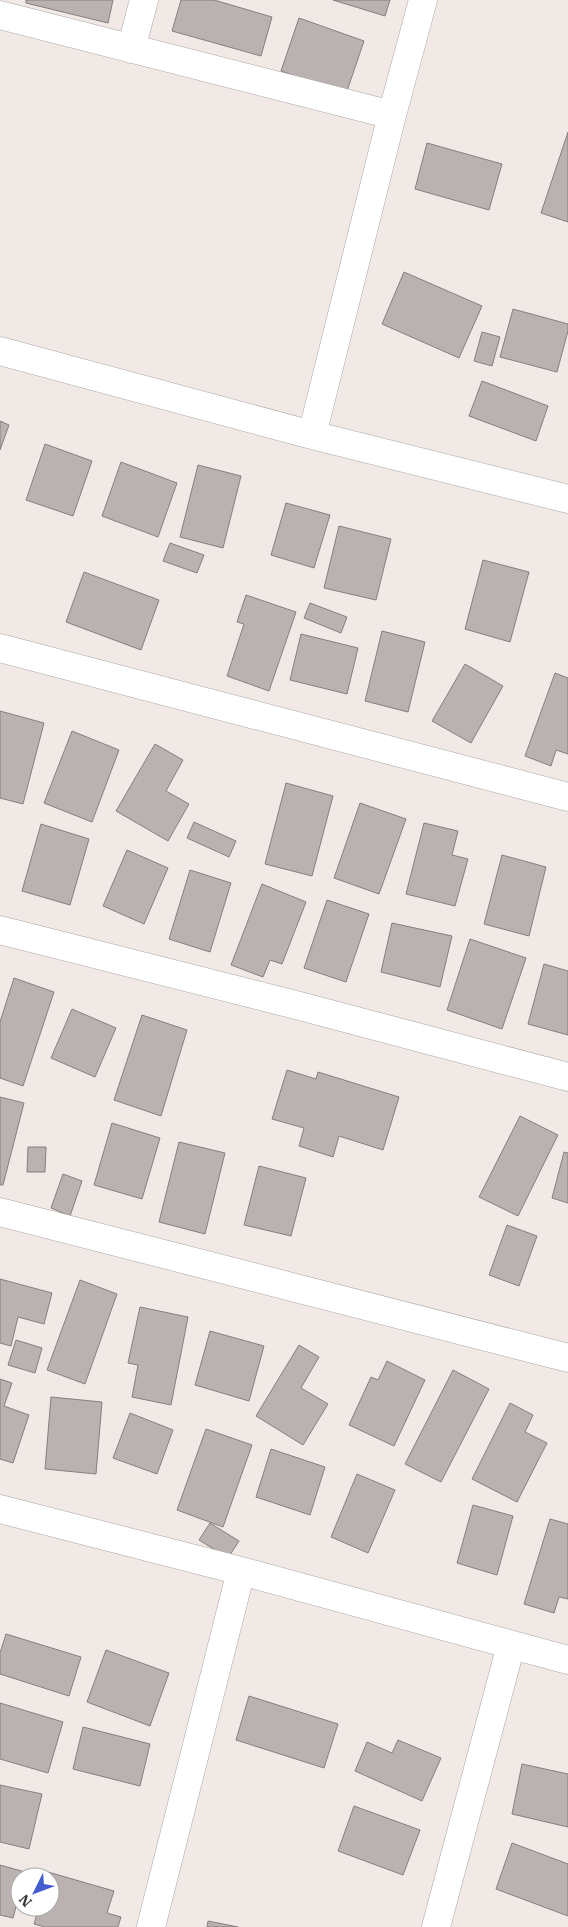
<svg xmlns="http://www.w3.org/2000/svg" width="568" height="1927" viewBox="0 0 568 1927" font-family="'IBM Plex Serif',serif">
<style>
.building{fill:#b9b2b1;stroke:#867f7e}
.lines{fill:none;stroke-linecap:round;stroke-linejoin:round}
.minor-casing{stroke:#aca6a2;stroke-width:29}
.minor{stroke:#fff;stroke-width:28}
</style>
<rect width="100%" height="100%" fill="#f0e9e5"/>
<path class="building" d="M26 0H113L108 23 26 3Z
M181 0H214L272 17 261 56 172 31Z
M333 0H390L385 16Z
M299 18 364 41 346 94 281 71Z
M568 132V222L541 213Z
M427 143 502 164 489 210 415 189Z
M404 272 482 306 459 358 382 324Z
M513 309 568 324V331L557 372 500 357Z
M482 332 500 337 492 366 474 361Z
M482 381 548 406 536 441 469 416Z
M0 421 9 425 0 450Z
M45 444 92 461 73 516 26 500Z
M121 462 177 483 158 537 102 516Z
M198 465 241 476 223 548 180 537Z
M286 503 330 515 314 568 271 555Z
M339 526 391 539 376 600 324 588Z
M170 543 204 555 197 573 163 561Z
M483 560 529 572 510 642 465 629Z
M84 572 159 600 141 650 66 622Z
M246 595 296 612 269 691 227 676 244 624 237 622Z
M310 603 347 617 341 633 304 618Z
M382 631 425 642 408 712 365 701Z
M301 634 358 648 347 694 290 680Z
M465 664 503 686 471 743 432 721Z
M555 673 568 678V754L556 750 551 766 525 756Z
M0 711 44 723 23 804 0 798Z
M72 731 119 750 92 822 44 803Z
M155 744 183 760 166 791 189 804 168 841 116 811Z
M286 783 333 796 312 876 265 864Z
M360 803 406 819 379 894 334 878Z
M194 822 236 841 229 857 187 838Z
M424 823 458 831 452 855 468 859 455 906 406 894Z
M41 824 89 839 70 905 22 891Z
M127 850 168 868 144 924 103 906Z
M502 855 546 867 529 936 484 924Z
M190 870 231 883 210 952 169 939Z
M262 884 306 902 282 964 270 960 263 977 231 965Z
M327 900 369 914 346 982 304 968Z
M392 923 452 936 440 987 381 972Z
M470 939 526 958 502 1029 447 1010Z
M544 964 568 971V1035L528 1024Z
M14 978 54 992 23 1086 0 1078V1022Z
M72 1009 116 1028 95 1077 51 1058Z
M142 1015 187 1030 161 1116 114 1100Z
M287 1070 316 1079 318 1072 399 1097 383 1150 339 1136 333 1157 299 1146 304 1128 272 1119Z
M0 1097 24 1103 3 1185H0Z
M520 1116 558 1135 518 1216 479 1197Z
M112 1123 160 1138 142 1199 94 1185Z
M179 1142 225 1153 205 1234 159 1222Z
M28 1147H46L45 1172H27Z
M564 1152 568 1153V1203L552 1198Z
M259 1166 306 1178 291 1236 244 1225Z
M63 1174 82 1181 70 1216 51 1208Z
M507 1225 537 1236 519 1286 489 1275Z
M0 1279 52 1293 44 1324 18 1317 11 1346 0 1343Z
M80 1280 117 1294 85 1384 47 1370Z
M140 1307 188 1317 171 1405 132 1397 138 1365 128 1363Z
M210 1331 264 1346 249 1401 195 1385Z
M16 1340 42 1348 35 1373 8 1365Z
M299 1345 319 1357 301 1388 328 1404 303 1445 256 1416Z
M387 1361 425 1380 394 1446 349 1425 371 1377 378 1380Z
M453 1370 489 1389 441 1482 405 1464Z
M0 1379 12 1383 4 1406 29 1415 13 1463 0 1459Z
M51 1397 102 1402 96 1474 45 1469Z
M510 1403 533 1415 525 1432 547 1443 517 1502 472 1479Z
M130 1413 173 1430 157 1474 113 1458Z
M206 1429 252 1445 223 1527 177 1510Z
M271 1449 325 1467 310 1515 256 1497Z
M357 1474 395 1490 368 1553 331 1537Z
M473 1505 513 1516 497 1575 457 1563Z
M550 1519 568 1524V1599L559 1597 554 1613 524 1604Z
M210 1523 239 1541 228 1558 199 1540Z
M6 1634 81 1657 69 1696 0 1674V1653Z
M106 1650 169 1673 150 1726 87 1702Z
M249 1696 338 1724 324 1768 236 1740Z
M0 1703 63 1722 48 1773 0 1759Z
M83 1727 150 1744 140 1786 73 1769Z
M398 1740 441 1758 422 1801 355 1771 367 1742 392 1753Z
M522 1764 568 1774V1827L512 1814Z
M0 1785 42 1794 29 1849 0 1842Z
M354 1806 420 1830 403 1875 338 1851Z
M512 1843 568 1864V1916L496 1889Z
M0 1865 25 1872 24 1877H20V1892L13 1918 0 1915Z
M48 1872 114 1891 107 1913 121 1917 118 1927H45L34 1924 39 1907H50V1877H47Z
M208 1921 238 1927H207Z"/>
<g class="lines">
<g class="minor-casing">
<path id="minor" d="M0 15 392 115
M131 49 144 0
M0 351 312 435 568 499
M312 435 392 115 423 0
M0 648 568 797
M0 930 296 1005 568 1077
M0 1212 568 1358
M0 1509 241 1571 568 1660
M151 1927 241 1571
M436 1927 511 1645"/>
</g>
<use href="#minor" class="minor"/>
</g>
<g transform="translate(35 1892) rotate(228)"><circle r="24" fill="#ffffff" stroke="#aeadac"/>
<path d="M0-4L9 19L0 12L-9 19Z" fill="#435cd0"/>
<text y="-8" font-size="14" font-weight="bold" text-anchor="middle" fill="#343130">N</text>
</g>
</svg>
